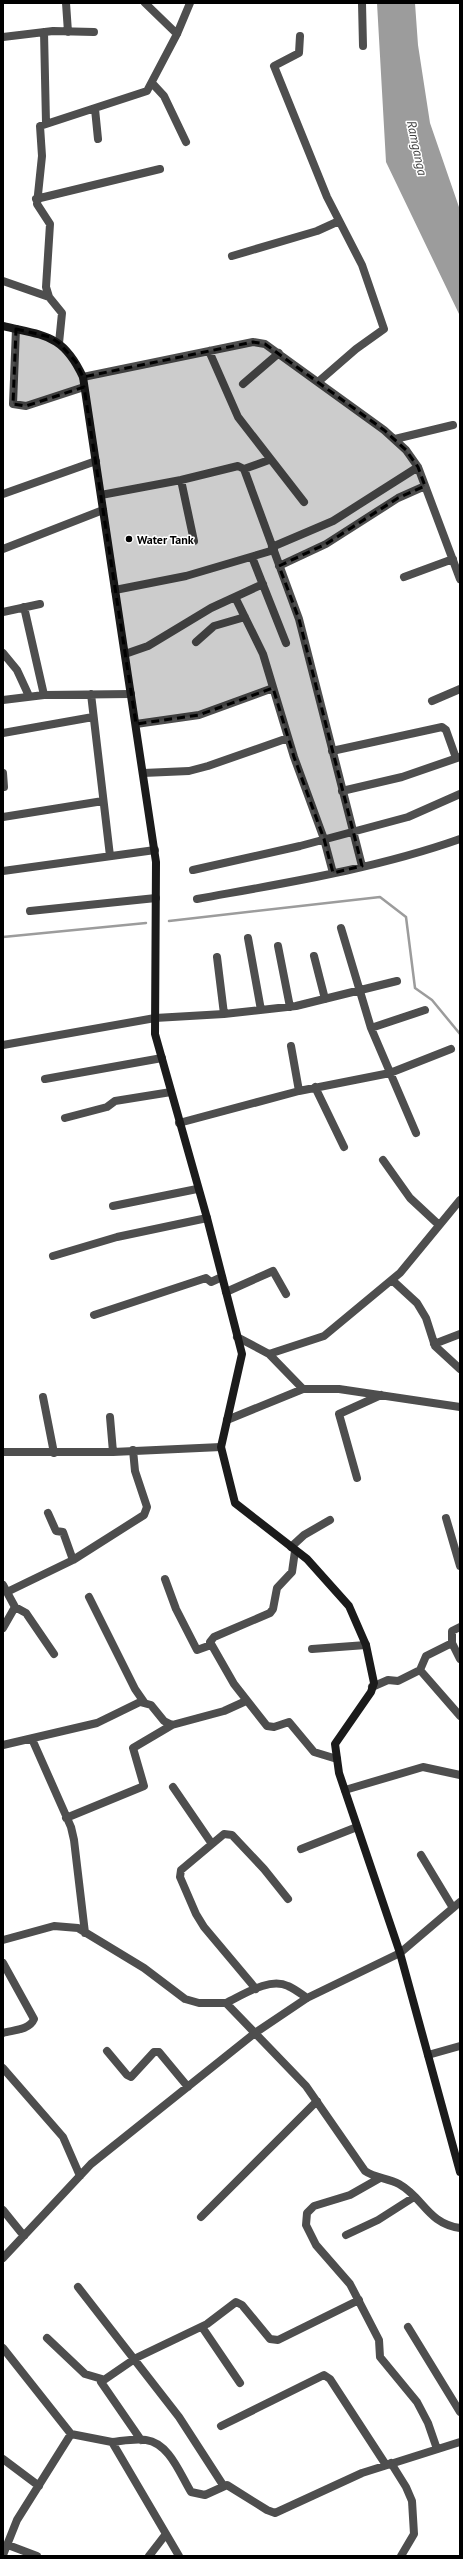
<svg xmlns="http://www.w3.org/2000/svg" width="463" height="2559" viewBox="0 0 463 2559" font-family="'PT Sans',sans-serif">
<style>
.water{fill:#9c9c9c}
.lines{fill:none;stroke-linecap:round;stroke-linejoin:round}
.stream{stroke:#9c9c9c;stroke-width:2.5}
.street{stroke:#4e4e4e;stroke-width:8}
.secondary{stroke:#1b1b1b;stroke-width:8}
.marked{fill:#000;fill-opacity:0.2;stroke:#000;stroke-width:3;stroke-dasharray:8 5;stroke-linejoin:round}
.poi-dot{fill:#000;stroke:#fff;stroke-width:1.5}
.labels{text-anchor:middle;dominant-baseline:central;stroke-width:3;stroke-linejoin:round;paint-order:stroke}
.poi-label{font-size:12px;font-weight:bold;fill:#000;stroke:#fff;text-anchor:start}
.water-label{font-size:13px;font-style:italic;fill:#3d3d3d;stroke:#fff}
</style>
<rect width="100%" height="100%" fill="#fff"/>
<path class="water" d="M377 3H415L418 45 430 123 460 210V316L386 162Z"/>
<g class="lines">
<path class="stream" d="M169 921 380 897 406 917 415 988 432 1000 460 1034
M3 937 146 923"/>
<path class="street" d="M66 3 68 32
M145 3 177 34
M362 3 363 46
M44 32 46 123
M300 36 299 53 274 66 327 197 362 265 384 329 356 349 318 382
M3 37 53 31 94 32
M152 83 164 96 186 142
M95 109 98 139
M36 199 160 169
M232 256 317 231 339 221
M3 281 49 297
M16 329 13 404 26 406 84 387
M59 343 62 313 49 297 46 287 50 224 37 204 42 156 40 126 147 91 177 34 190 3
M209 351 238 417 304 502
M83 377 253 342 265 344 384 430 406 450 418 467 460 579
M243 384 279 353
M395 439 453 425
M244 469 269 460
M181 480 194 541
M3 494 96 461
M101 495 181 480 238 466 244 469 299 619 362 866
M272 547 333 521 418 467
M3 549 103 510
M252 557 286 643
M279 566 326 544 398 498 425 486
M404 577 453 559
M115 590 186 576 274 550
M235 597 263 654 294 757 324 839 333 873
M24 607 44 695
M3 612 40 604
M196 642 214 626 245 617
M3 653 17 670 29 696
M125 654 148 646 211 608 263 584
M91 694 110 856
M3 700 44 695 131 694
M432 701 460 689
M136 724 199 715 273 688
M3 733 93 717
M332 751 442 727 446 730 456 758
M3 773 4 787
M143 773 189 771 208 766 288 738
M342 791 402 777 460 757
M3 817 103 801
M193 870 300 846 408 817 460 794
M3 871 155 850
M197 899C285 883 375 869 460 839
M30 911 156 898
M341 928 371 1028 416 1133
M248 938 261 1010
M278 946 290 1007
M314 956 325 999
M217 957 224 1014
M371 1028 425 1010
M3 1045 155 1018 224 1014 296 1006 397 981
M291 1046 299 1091
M45 1079 162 1058
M315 1087 344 1147
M65 1118 107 1107 115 1101 171 1092
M179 1123 299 1091 390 1073 451 1049
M383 1160 410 1198 439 1225
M113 1206 197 1189
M53 1256 117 1237 207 1218
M392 1280 417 1303 426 1318 435 1346 460 1369
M226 1292 273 1271 286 1294
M94 1315 206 1278 211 1282 222 1277
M237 1337 269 1354 303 1389H339L460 1407
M434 1344 460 1334
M269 1354 324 1336 400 1273 460 1200
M43 1397 54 1453
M110 1417 113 1452
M227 1420 303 1389
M3 1452H113L221 1447
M357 1478 339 1414 381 1395
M48 1513 56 1531 63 1532 73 1560
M446 1518 460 1566
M291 1547 304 1535 330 1520
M295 1551 292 1572 277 1588 273 1609 270 1613 214 1637 210 1642 234 1684 267 1726 274 1727 289 1722 314 1752 337 1759
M165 1579 176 1609 197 1650 211 1645
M3 1585 15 1607 3 1628
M7 1592 73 1560 144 1515 147 1507 135 1471 133 1450
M89 1597 135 1689 144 1702
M15 1607 26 1613 54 1654
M460 1627 452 1631V1643L460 1659
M312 1649 366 1645
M420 1670 426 1656 452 1643
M372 1687 388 1680 398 1681 420 1670 460 1716
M32 1739 71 1827 74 1840 85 1933
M3 1745 97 1723 140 1702 151 1705 164 1721 172 1725 224 1711 246 1701
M173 1787 212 1844 181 1870 180 1877 196 1914 204 1927 256 1989
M345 1790 423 1767 460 1775
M66 1818 144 1786 133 1748 172 1725
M212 1844 224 1834 232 1835 264 1869 288 1899
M301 1849 357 1827
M421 1855 453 1908
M3 1940 54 1926 78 1928 144 1968 185 1999 199 2003H226L306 2086 365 2171C375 2178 388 2178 399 2184 424 2198 427 2223 460 2228
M3 1963 34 2019C29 2031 11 2030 3 2033
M226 2003C243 1995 269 1977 288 1986 295 1989 301 1994 307 1998
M107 2051 127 2075 131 2077 154 2052H159L188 2087
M428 2055 460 2046
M3 2068 63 2137 80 2176
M380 2178 350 2195 314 2206 307 2213 306 2225 316 2245 350 2284 379 2340 380 2357 417 2402 428 2423 437 2449
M3 2210 24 2236
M201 2217 317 2101
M346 2235 378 2220 414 2197
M3 2258 91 2164 255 2033 307 1998 400 1953 460 1902
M78 2287 179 2417 223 2485
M202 2327 240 2383
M408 2327 460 2412
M47 2338 85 2374 102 2379
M3 2348 71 2434 112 2442 179 2556
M221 2426 324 2375 330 2379 386 2465
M141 2440 101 2382 136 2358 207 2324 236 2302 242 2305 270 2339 278 2340 359 2300
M112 2442C122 2441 135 2438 146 2440 169 2443 180 2474 191 2492L205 2495 227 2485 267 2510 275 2513 362 2473 460 2442
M3 2459 39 2486
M391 2463 406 2487 412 2501 414 2534 401 2556
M8 2545 37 2556
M3 2555 17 2520 71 2434
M149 2556 166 2534"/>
<path class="secondary" d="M3 326C45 336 63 334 83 377L156 862 155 1034 207 1218 242 1354 221 1447 235 1503 307 1559 349 1606 366 1645 374 1683 371 1692 335 1744 339 1773 400 1953 460 2172"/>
</g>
<path class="marked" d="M16 329 50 337 59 343 76 362 83 377 253 342 265 344 384 430 406 450 418 467 425 486 398 498 326 544 279 566 299 619 362 866 333 873 324 839 294 757 273 688 199 715 136 724 84 387 26 406 13 404Z"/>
<circle class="poi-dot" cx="129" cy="539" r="4"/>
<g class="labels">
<g class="poi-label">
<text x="137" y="539">Water Tank</text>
</g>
<g class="water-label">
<text transform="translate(417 148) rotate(78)">Ramganga</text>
</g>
</g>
<rect width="463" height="2559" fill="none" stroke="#000000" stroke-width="8"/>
</svg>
